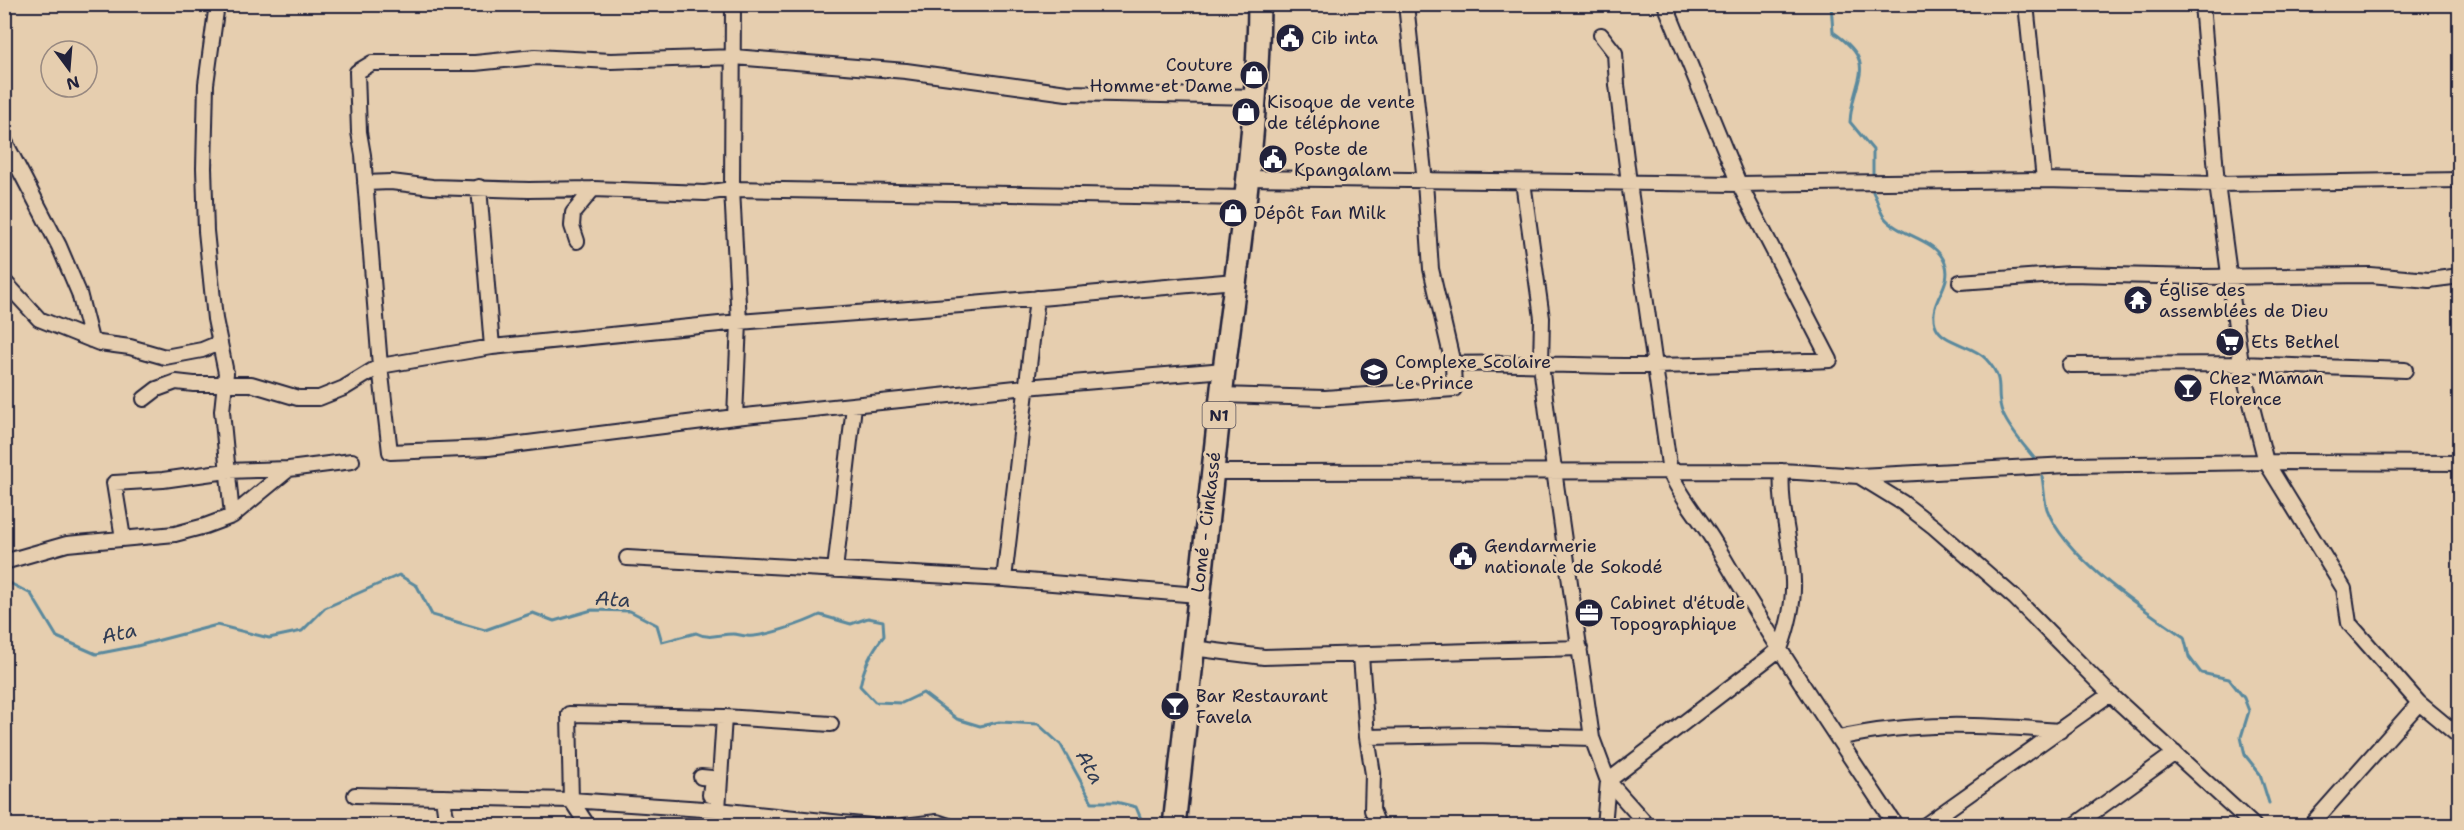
<svg xmlns="http://www.w3.org/2000/svg" width="2464" height="830" viewBox="0 0 2464 830" font-family="'Shantell Sans',sans-serif">
<style>
.lines{fill:none;stroke-linecap:round;stroke-linejoin:round}
.stream{stroke:#5a899d;stroke-width:3}
.minor-casing{stroke:#22223b;stroke-width:18}
.highway-casing{stroke:#22223b;stroke-width:26}
.minor{stroke:#e6ceaf;stroke-width:14}
.highway{stroke:#e6ceaf;stroke-width:21}
.labels{text-anchor:middle;dominant-baseline:central;stroke-width:6;stroke-linejoin:round;paint-order:stroke}
.shield{fill:#e6ceaf;stroke:#5d565e;stroke-width:1.5}
.shield-label{font-size:16px;font-weight:bold;fill:#22223b}
.poi-label{font-size:18px;fill:#22223b;stroke:#e6ceaf;text-anchor:start}
.street-label{font-size:18px;fill:#22223b;stroke:#e6ceaf}
.water-label{font-size:20px;font-style:italic;fill:#303c54;stroke:#e6ceaf}
</style>
<rect width="100%" height="100%" fill="#e6ceaf"/>
<filter id="ink" filterUnits="userSpaceOnUse"><feTurbulence type="fractalNoise" baseFrequency=".0167" numOctaves="2"/><feDisplacementMap in="SourceGraphic" scale="12" xChannelSelector="R" yChannelSelector="G"/><feConvolveMatrix kernelMatrix="1 2 1 2 8 2 1 2 1" color-interpolation-filters="sRGB"/></filter>
<g filter="url(#ink)">
<g class="lines">
<path class="stream" d="M1831 4 1833 32C1881 65 1852 78 1850 122L1873 150V175
M1873 192C1877 199 1879 210 1884 217 1900 237 1936 238 1945 263 1954 285 1928 301 1935 324 1941 344 1973 344 1986 359 2008 383 1993 391 2003 414 2010 430 2023 444 2034 458
M2042 477C2044 487 2044 499 2047 509 2064 557 2143 609 2184 637L2189 657 2201 673 2229 679 2244 698 2249 711 2241 737 2245 755 2260 774 2269 803
M4 580 31 594 57 637 96 654 137 646 217 625 269 638 302 631 325 608 399 575 417 586 432 615 485 630 533 613 554 621 592 610 630 611 657 625 662 642 696 633C710 640 718 634 733 634 738 634 742 636 747 636 763 638 806 622 820 615L851 624 868 618 883 621 884 636C871 651 864 666 860 686L875 702 902 703 923 693 957 719 980 726 999 722 1038 724 1061 745 1092 802H1116L1136 807 1144 826"/>
<g class="minor-casing">
<path id="minor" d="M733 4 732 189 739 322 735 417
M2026 4 2044 180
M2202 4 2217 184 2241 364 2266 462 2344 589 2349 623 2419 703 2460 737
M1601 35 1615 53 1617 85 1629 183 1670 472C1682 500 1701 519 1716 545 1772 641 1834 733 1896 826
M4 140 59 246 79 293 91 340
M1248 178 1739 184 2044 180 2217 184 2460 180
M1523 182 1542 318 1541 365 1554 470 1592 738 1608 781 1648 826
M365 183 391 182 432 187 529 190 593 189 705 193 732 189 1246 198
M479 187 492 347
M577 241 572 226 573 213 593 189
M4 281 39 319 99 343 130 347 165 357 202 350 219 343
M1960 282 2070 274 2199 277 2370 275 2429 280 2460 276
M1453 364C1521 362 1588 367 1655 366 1713 365 1772 362 1830 360L1739 184 1665 4
M2070 365 2241 364 2405 370
M1224 370 1026 387 735 417 488 448 390 452 380 366 363 155 359 132 357 72 372 63H475L535 57 611 61 734 57 906 71 1067 93 1256 97
M1221 395 1325 398 1454 389 1453 364 1431 269 1425 182 1406 4
M144 399 157 389 176 382 194 384H251L298 398H319L344 388 380 366 492 347 739 322 961 305 1235 281
M1212 472 1782 471 1859 476 2068 465 2266 462 2460 463
M1859 476 1903 503 1934 527 2015 598 2110 694 2254 826
M232 516 289 469
M123 538 114 483 163 480 227 471 289 469 352 461
M627 558 1004 579 1198 595
M4 562 67 544 175 534 205 526 232 516 222 411 226 373 215 319 206 231 204 168 206 84 217 4
M835 570 854 406
M1004 579 1037 298
M1192 648 1264 657 1580 648
M1361 656 1367 737 1373 774 1372 810 1378 826
M1367 737 1473 735 1592 738
M1839 738C1912 721 1986 725 2060 731
M701 777 712 778 710 795
M355 795 571 800 718 810 871 826
M443 797 445 812 449 826
M718 810 724 717
M588 826 571 800 569 714 724 717 831 724
M719 826 723 811
M904 826 937 822 949 826
M1604 826 1608 781 1780 649C1788 627 1794 605 1793 581 1792 544 1779 508 1782 471
M1924 826 2110 694
M2074 826 2175 753
M2310 826 2419 703"/>
</g>
<g class="highway-casing">
<path id="highway" d="M1174 826C1190 674 1206 522 1224 370 1239 249 1258 127 1259 4"/>
</g>
<use href="#minor" class="minor"/>
<use href="#highway" class="highway"/>
</g>
</g>
<defs>
<g id="civic-disc" transform="scale(1.5)"><circle r="9.5" fill="#22223b" stroke="#e6ceaf"/><path d="M-.6-6.5H3V-4.5H.6V-3L4-1V1h2V6H-6V1h2V-1L-.6-3ZM-1.2 2.5V6h2.4V2.5Z" fill="#fff"/></g>
<g id="shop-disc" transform="scale(1.5)"><circle r="9.5" fill="#22223b" stroke="#e6ceaf"/><path d="M-5-2.5h2.3a2.7 3.5 0 0 1 5.4 0H5L5.5 6h-11ZM-1.5-2.5h3a1.5 2.3 0 0 0-3 0Z" fill="#fff"/></g>
<g id="temple-disc" transform="scale(1.5)"><circle r="9.5" fill="#22223b" stroke="#e6ceaf"/><path d="M0-6L5-2H3V0L6.5 2.5H4V6H1.5V3h-3V6H-4V2.5H-6.5L-3 0V-2H-5Z" fill="#fff"/></g>
<g id="supermarket-disc" transform="scale(1.5)"><circle r="9.5" fill="#22223b" stroke="#e6ceaf"/><path d="M-6-5.5h2.5l.6 2H6L4.5 2H-2.5L-4.4-4H-6ZM-1.5 3.2a1.3 1.3 0 1 0 .1 0ZM3 3.2a1.3 1.3 0 1 0 .1 0Z" fill="#fff"/></g>
<g id="school-disc" transform="scale(1.5)"><circle r="9.5" fill="#22223b" stroke="#e6ceaf"/><path d="M0-5L7-2L0 1L-7-2ZM-4 1L0 2.5L4 1V4Q0 6-4 4Z" fill="#fff"/></g>
<g id="bar-disc" transform="scale(1.5)"><circle r="9.5" fill="#22223b" stroke="#e6ceaf"/><path d="M-6-5H6L.8 .8V4.5H3.5V6h-7V4.5H-.8V.8Z" fill="#fff"/></g>
<g id="office-disc" transform="scale(1.5)"><circle r="9.5" fill="#22223b" stroke="#e6ceaf"/><path d="M-6-3h4V-5.5h4V-3h4V5H-6ZM-1-4.5V-3h2v-1.5ZM-6 0V1H6V0Z" fill="#fff"/></g>
</defs>
<g fill-rule="evenodd">
<use href="#civic-disc" x="1290" y="38"/>
<use href="#shop-disc" x="1254" y="75"/>
<use href="#shop-disc" x="1246" y="112"/>
<use href="#civic-disc" x="1273" y="159"/>
<use href="#shop-disc" x="1233" y="213"/>
<use href="#temple-disc" x="2138" y="300"/>
<use href="#supermarket-disc" x="2230" y="342"/>
<use href="#school-disc" x="1374" y="372"/>
<use href="#bar-disc" x="2188" y="388"/>
<use href="#civic-disc" x="1463" y="556"/>
<use href="#office-disc" x="1589" y="613"/>
<use href="#bar-disc" x="1175" y="706"/>
</g>
<g class="labels">
<rect class="shield" x="1202.5" y="402" width="33" height="26" rx="4.5"/>
<g class="shield-label">
<text x="1219" y="415">N1</text>
</g>
<g class="poi-label">
<text x="1311" y="38">Cib inta</text>
<text x="1233" y="65" text-anchor="end">Couture<tspan x="1233" dy="21">Homme et Dame</tspan></text>
<text x="1267" y="102">Kisoque de vente<tspan x="1267" dy="21">de téléphone</tspan></text>
<text x="1294" y="149">Poste de<tspan x="1294" dy="21">Kpangalam</tspan></text>
<text x="1254" y="213">Dépôt Fan Milk</text>
<text x="2159" y="290">Église des<tspan x="2159" dy="21">assemblées de Dieu</tspan></text>
<text x="2251" y="342">Ets Bethel</text>
<text x="1395" y="362">Complexe Scolaire<tspan x="1395" dy="21">Le Prince</tspan></text>
<text x="2209" y="378">Chez Maman<tspan x="2209" dy="21">Florence</tspan></text>
<text x="1484" y="546">Gendarmerie<tspan x="1484" dy="21">nationale de Sokodé</tspan></text>
<text x="1610" y="603">Cabinet d'étude<tspan x="1610" dy="21">Topographique</tspan></text>
<text x="1196" y="696">Bar Restaurant<tspan x="1196" dy="21">Favela</tspan></text>
</g>
<g class="street-label">
<text transform="translate(1206 522) rotate(-83)">Lomé - Cinkassé</text>
</g>
<g class="water-label">
<text transform="translate(613 599) rotate(4)">Ata</text>
<text transform="translate(119 633) rotate(-13)">Ata</text>
<text transform="translate(1090 767) rotate(61)">Ata</text>
</g>
</g>
<rect width="2464" height="830" fill="none" stroke="#e6ceaf" stroke-width="24"/>
<rect x="12" y="12" width="2440" height="806" fill="none" stroke="#22223b" stroke-width="2" filter="url(#ink)"/>
<g transform="translate(69 69) rotate(164)"><circle r="28" fill="#e6ceaf" stroke="#988981" stroke-width="1.5"/>
<path d="M0-4.5L10 22L0 15L-10 22Z" fill="#22223b"/>
<text y="-9" font-size="16" font-weight="bold" text-anchor="middle" fill="#22223b">N</text>
</g>
</svg>
